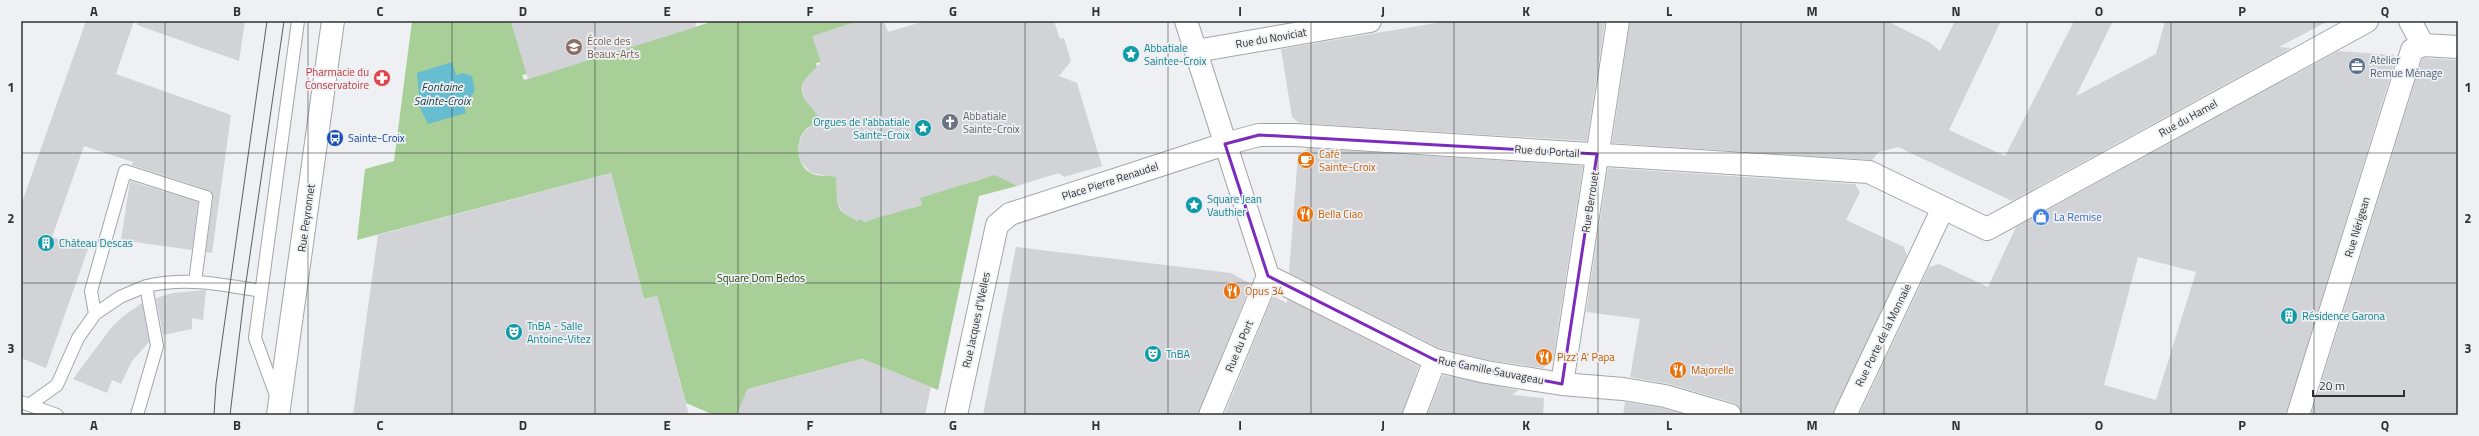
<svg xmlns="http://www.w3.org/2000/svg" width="2479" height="436" viewBox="0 0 2479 436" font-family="'Titillium Web',sans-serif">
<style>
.green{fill:#a8cf98}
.water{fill:#66bdd0}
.building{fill:#d1d3d7;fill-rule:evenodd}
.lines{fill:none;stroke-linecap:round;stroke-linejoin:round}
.service-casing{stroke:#a4a5a9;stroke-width:14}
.minor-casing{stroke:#a4a5a9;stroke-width:24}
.tertiary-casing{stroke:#a4a5a9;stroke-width:24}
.service{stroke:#fff;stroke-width:12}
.minor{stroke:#fff;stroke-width:22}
.tertiary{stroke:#fff;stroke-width:22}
.tram{stroke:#5d5e60;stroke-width:1}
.marked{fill:none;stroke:#7b2cbf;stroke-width:3;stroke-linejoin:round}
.grid{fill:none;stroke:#303132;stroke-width:1;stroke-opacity:0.55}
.labels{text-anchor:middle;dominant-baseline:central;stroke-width:3.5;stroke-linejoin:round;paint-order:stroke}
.street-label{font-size:11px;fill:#303132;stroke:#eef0f3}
.education-label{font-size:11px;fill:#785e54;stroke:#eef0f3;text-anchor:start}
.culture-label{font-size:11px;fill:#0d838f;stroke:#eef0f3;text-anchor:start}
.service-label{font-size:11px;fill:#4e5e75;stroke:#eef0f3;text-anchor:start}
.health-label{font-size:11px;fill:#be3a42;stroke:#eef0f3;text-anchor:end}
.worship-label{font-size:11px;fill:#5b616d;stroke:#eef0f3;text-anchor:start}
.transit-label{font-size:11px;fill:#164399;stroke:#eef0f3;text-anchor:start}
.food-label{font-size:11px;fill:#c56008;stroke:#eef0f3;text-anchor:start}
.shop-label{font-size:11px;fill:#366cbe;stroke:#eef0f3;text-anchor:start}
.park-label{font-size:11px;fill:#193f04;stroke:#eef0f3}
.water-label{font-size:12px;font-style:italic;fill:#174048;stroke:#eef0f3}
.neatline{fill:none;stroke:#303132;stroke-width:1.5}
.grid-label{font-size:13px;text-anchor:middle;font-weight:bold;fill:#303132}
</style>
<rect width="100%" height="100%" fill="#eef0f3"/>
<path class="green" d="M412 21H511L527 74 522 75 524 80 714 21H858L821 62 816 63 818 70C785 88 810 103 825 120 817 123 808 125 803 133 794 146 798 171 816 175 825 177 834 174 844 172 839 190 828 213 855 217L856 221 862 219 864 222 876 218 875 215 889 211 891 214 910 204 912 208 922 205 917 190 976 181 982 179 980 171 1004 163 1019 183 1017 186 979 196 938 390 862 359 748 389 737 415H714L686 403 657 296 644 299 611 173 357 240 365 169 394 161Z"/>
<path class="water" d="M452 62 456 75 463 73 472 76 475 90 470 99 463 102 466 113 428 124 420 108 417 73Z"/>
<path class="building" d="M86 21H134L116 74 231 115 212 253 206 252 213 198 211 191 132 165 133 162 84 146 52 237 88 249 46 368 21 358V205Z
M137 21H245L239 61 137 25Z
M511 21H695L696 27 528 79Z
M858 21H884L888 32 925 21H1054L1060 39 1064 38 1071 61 1059 76 1077 83 1102 166 1064 177 1059 173 1017 186 995 175 920 198 922 205 863 222 862 219 857 221 843 213 837 203 836 177 811 173 801 162 799 155V143L804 132 820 118 804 99 802 86 805 79 821 62 812 36Z
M1448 21H1605L1587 141 1299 123 1292 117 1281 49Z
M1630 21H1887L1929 42 1940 51 1955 21H2001L1949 130 2005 156 2074 21H2113L2076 96 2156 54 2165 21H2328L2279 47 2291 48 2012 201 1898 147 1879 152 1872 160 1612 143Z
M2338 51 2394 55 2396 58 2286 415H1859L1929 267 1939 264 1988 287 2016 227ZM2138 257 2196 272 2156 400 2104 385Z
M2425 58 2458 60V415H2311L2422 59Z
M1309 148 1583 166 1553 360 1543 368 1488 360 1439 348 1289 273 1298 154Z
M1608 168 1855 184 1860 192 1846 220 1904 247 1907 256 1833 415H1742L1739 407 1734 403 1669 384 1630 377 1640 319 1586 312Z
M611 173 644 299 657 296 689 415H353L378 235Z
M130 181 198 202 192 250 121 240Z
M1016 247 1231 273 1251 284 1198 415H983Z
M206 290 203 320 192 318V329L163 335 156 298 173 293Z
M1273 296 1287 303V299L1419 366 1402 415H1224Z
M142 303 149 342 132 361 121 384 112 380 107 393 73 379 111 328 122 317Z
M862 359 931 387 925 415H737L747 389Z
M1443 375 1518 390 1512 395 1544 398 1543 415H1427Z
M1625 402 1662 408 1685 415H1623Z"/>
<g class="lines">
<g class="service-casing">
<path id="service" d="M95 314 91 291 125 171 206 197 195 282
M277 398 255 338 298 21
M21 402 57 415
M29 405 57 385 78 338 95 314 120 297 146 286
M137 415 157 346 146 286C187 277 220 284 261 291"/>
</g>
<g class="minor-casing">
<path id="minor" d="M1186 21 1268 276
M2410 21 2423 45
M2423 45 2458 47
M1196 51 1370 21
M1268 276 1435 360 1486 372 1562 384 1623 389 1665 396 1730 415
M1562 384 1618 21
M956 415 997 225 1010 214 1225 144 1259 135H1295L1869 172 1987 229 2367 21
M1210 415 1268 276
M1414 415 1435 360
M1845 415 1943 208
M2298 415 2412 50 2423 45"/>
</g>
<g class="tertiary-casing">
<path id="tertiary" d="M278 415 333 21"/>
</g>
<use href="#service" class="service"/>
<use href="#minor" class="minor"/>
<use href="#tertiary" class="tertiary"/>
<path class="tram" d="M214 415 216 384 267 21
M230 415 245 289 284 21"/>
</g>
<path class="marked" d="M1259 135 1597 154 1562 384 1435 360 1268 276 1225 144Z"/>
<path class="grid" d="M165 21V415M308 21V415M452 21V415M595 21V415M738 21V415M881 21V415M1025 21V415M1168 21V415M1311 21V415M1454 21V415M1598 21V415M1741 21V415M1884 21V415M2027 21V415M2171 21V415M2314 21V415M21 153H2458M21 283H2458"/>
<defs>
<g id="university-disc" transform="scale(0.9)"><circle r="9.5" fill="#8d6e63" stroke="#eef0f3"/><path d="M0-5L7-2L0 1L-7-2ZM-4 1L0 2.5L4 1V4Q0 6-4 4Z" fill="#fff"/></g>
<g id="sight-disc" transform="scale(0.9)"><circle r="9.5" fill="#0f9aa8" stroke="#eef0f3"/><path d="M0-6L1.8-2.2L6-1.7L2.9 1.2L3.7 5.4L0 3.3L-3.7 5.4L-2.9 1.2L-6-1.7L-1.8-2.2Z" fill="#fff"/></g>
<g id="office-disc" transform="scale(0.9)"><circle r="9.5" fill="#5c6f8a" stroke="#eef0f3"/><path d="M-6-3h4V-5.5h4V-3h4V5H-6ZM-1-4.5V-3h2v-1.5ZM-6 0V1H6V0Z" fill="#fff"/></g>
<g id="pharmacy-disc" transform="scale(0.9)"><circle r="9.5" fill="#e0444e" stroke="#eef0f3"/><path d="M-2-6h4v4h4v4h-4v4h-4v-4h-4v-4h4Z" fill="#fff"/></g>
<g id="church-disc" transform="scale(0.9)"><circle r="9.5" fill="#6b7280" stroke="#eef0f3"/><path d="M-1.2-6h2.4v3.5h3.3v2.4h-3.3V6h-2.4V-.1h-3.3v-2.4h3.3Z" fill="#fff"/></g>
<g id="bus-disc" transform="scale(0.9)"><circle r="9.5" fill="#1a4fb4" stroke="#eef0f3"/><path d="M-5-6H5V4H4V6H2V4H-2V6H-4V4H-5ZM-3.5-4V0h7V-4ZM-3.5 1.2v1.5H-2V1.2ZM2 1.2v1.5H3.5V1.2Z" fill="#fff"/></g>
<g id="cafe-disc" transform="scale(0.9)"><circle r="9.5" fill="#e8710a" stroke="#eef0f3"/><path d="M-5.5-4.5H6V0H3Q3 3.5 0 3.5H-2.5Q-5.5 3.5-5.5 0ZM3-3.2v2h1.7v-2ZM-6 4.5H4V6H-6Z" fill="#fff"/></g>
<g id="restaurant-disc" transform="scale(0.9)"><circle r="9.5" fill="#e8710a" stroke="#eef0f3"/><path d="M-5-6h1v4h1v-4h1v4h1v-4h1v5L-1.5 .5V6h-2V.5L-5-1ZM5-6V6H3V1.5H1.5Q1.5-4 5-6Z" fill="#fff"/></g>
<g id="shop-disc" transform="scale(0.9)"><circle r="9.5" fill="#3f7fe0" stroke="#eef0f3"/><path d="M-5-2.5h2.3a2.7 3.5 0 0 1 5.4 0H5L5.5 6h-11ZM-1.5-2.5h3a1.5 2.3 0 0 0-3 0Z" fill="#fff"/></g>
<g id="building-disc" transform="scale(0.9)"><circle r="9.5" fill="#0f9aa8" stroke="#eef0f3"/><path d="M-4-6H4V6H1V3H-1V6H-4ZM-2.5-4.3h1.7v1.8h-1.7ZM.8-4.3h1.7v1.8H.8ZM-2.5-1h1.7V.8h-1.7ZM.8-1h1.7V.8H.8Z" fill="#fff"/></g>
<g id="theatre-disc" transform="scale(0.9)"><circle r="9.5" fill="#0f9aa8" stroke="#eef0f3"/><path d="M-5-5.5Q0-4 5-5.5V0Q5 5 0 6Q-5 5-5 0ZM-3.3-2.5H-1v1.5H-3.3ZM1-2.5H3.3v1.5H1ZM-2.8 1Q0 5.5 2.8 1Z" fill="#fff"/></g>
</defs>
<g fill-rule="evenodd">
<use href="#university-disc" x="574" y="47"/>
<use href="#sight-disc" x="1131" y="54"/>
<use href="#office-disc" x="2357" y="66"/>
<use href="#pharmacy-disc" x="382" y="78"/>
<use href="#church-disc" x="950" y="122"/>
<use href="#sight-disc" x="923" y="128"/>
<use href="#bus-disc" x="335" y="138"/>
<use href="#cafe-disc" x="1306" y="160"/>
<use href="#sight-disc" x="1194" y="205"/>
<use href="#restaurant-disc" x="1305" y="214"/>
<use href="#shop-disc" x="2041" y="217"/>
<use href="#building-disc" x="46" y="243"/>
<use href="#restaurant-disc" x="1232" y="291"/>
<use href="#building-disc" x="2289" y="316"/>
<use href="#theatre-disc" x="514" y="332"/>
<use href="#theatre-disc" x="1153" y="354"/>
<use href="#restaurant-disc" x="1544" y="357"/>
<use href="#restaurant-disc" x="1678" y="370"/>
</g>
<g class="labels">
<g class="street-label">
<text transform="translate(1271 38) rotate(-10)">Rue du Noviciat</text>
<text transform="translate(2188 118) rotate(-29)">Rue du Hamel</text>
<text transform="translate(1547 151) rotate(4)">Rue du Portail</text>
<text transform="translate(1110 181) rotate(-18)">Place Pierre Renaudel</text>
<text transform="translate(1590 202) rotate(-81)">Rue Berrouet</text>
<text transform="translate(306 218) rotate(-82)">Rue Peyronnet</text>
<text transform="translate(2357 227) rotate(-73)">Rue Nérigean</text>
<text transform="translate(976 320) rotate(-78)">Rue Jacques d'Welles</text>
<text transform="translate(1883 335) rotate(-64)">Rue Porte de la Monnaie</text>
<text transform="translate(1239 346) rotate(-67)">Rue du Port</text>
<text transform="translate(1491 370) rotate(11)">Rue Camille Sauvageau</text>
</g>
<g class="education-label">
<text x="587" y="41">École des<tspan x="587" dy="13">Beaux-Arts</tspan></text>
</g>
<g class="culture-label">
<text x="1144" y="48">Abbatiale<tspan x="1144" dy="13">Saintee-Croix</tspan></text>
<text x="910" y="122" text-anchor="end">Orgues de l'abbatiale<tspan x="910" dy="13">Sainte-Croix</tspan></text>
<text x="1207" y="199">Square Jean<tspan x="1207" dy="13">Vauthier</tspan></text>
<text x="59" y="243">Château Descas</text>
<text x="2302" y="316">Résidence Garona</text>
<text x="527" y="326">TnBA - Salle<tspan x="527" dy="13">Antoine-Vitez</tspan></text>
<text x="1166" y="354">TnBA</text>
</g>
<g class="service-label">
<text x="2370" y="60">Atelier<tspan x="2370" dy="13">Remue Ménage</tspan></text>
</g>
<g class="health-label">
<text x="369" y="72">Pharmacie du<tspan x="369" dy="13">Conservatoire</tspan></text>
</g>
<g class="worship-label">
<text x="963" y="116">Abbatiale<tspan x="963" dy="13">Sainte-Croix</tspan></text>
</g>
<g class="transit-label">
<text x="348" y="138">Sainte-Croix</text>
</g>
<g class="food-label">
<text x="1319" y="154">Café<tspan x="1319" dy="13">Sainte-Croix</tspan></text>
<text x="1318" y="214">Bella Ciao</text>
<text x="1245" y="291">Opus 34</text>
<text x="1557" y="357">Pizz' A' Papa</text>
<text x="1691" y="370">Majorelle</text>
</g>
<g class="shop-label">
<text x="2054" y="217">La Remise</text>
</g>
<g class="park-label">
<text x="761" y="278">Square Dom Bedos</text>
</g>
<g class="water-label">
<text x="442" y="86">Fontaine<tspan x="442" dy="14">Sainte-Croix</tspan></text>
</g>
</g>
<rect width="2479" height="436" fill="none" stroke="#eef0f3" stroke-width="44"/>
<path d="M2313 390v6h91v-6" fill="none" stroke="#303132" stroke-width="2"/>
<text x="2319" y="390" font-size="12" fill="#303132" stroke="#eef0f3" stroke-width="3" paint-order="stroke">20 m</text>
<rect x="22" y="22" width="2435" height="392" class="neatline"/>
<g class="grid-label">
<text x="94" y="16">A</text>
<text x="237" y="16">B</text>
<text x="380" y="16">C</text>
<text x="523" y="16">D</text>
<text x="667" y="16">E</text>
<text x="810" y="16">F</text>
<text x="953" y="16">G</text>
<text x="1096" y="16">H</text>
<text x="1240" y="16">I</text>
<text x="1383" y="16">J</text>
<text x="1526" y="16">K</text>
<text x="1669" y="16">L</text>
<text x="1812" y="16">M</text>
<text x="1956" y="16">N</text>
<text x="2099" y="16">O</text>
<text x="2242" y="16">P</text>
<text x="2385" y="16">Q</text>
<text x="11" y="92">1</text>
<text x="2468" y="92">1</text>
<text x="11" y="223">2</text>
<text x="2468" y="223">2</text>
<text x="11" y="353">3</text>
<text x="2468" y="353">3</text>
<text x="94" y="430">A</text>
<text x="237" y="430">B</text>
<text x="380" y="430">C</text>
<text x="523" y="430">D</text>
<text x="667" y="430">E</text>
<text x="810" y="430">F</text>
<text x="953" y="430">G</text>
<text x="1096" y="430">H</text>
<text x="1240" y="430">I</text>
<text x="1383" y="430">J</text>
<text x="1526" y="430">K</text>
<text x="1669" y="430">L</text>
<text x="1812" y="430">M</text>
<text x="1956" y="430">N</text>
<text x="2099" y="430">O</text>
<text x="2242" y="430">P</text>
<text x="2385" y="430">Q</text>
</g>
</svg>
